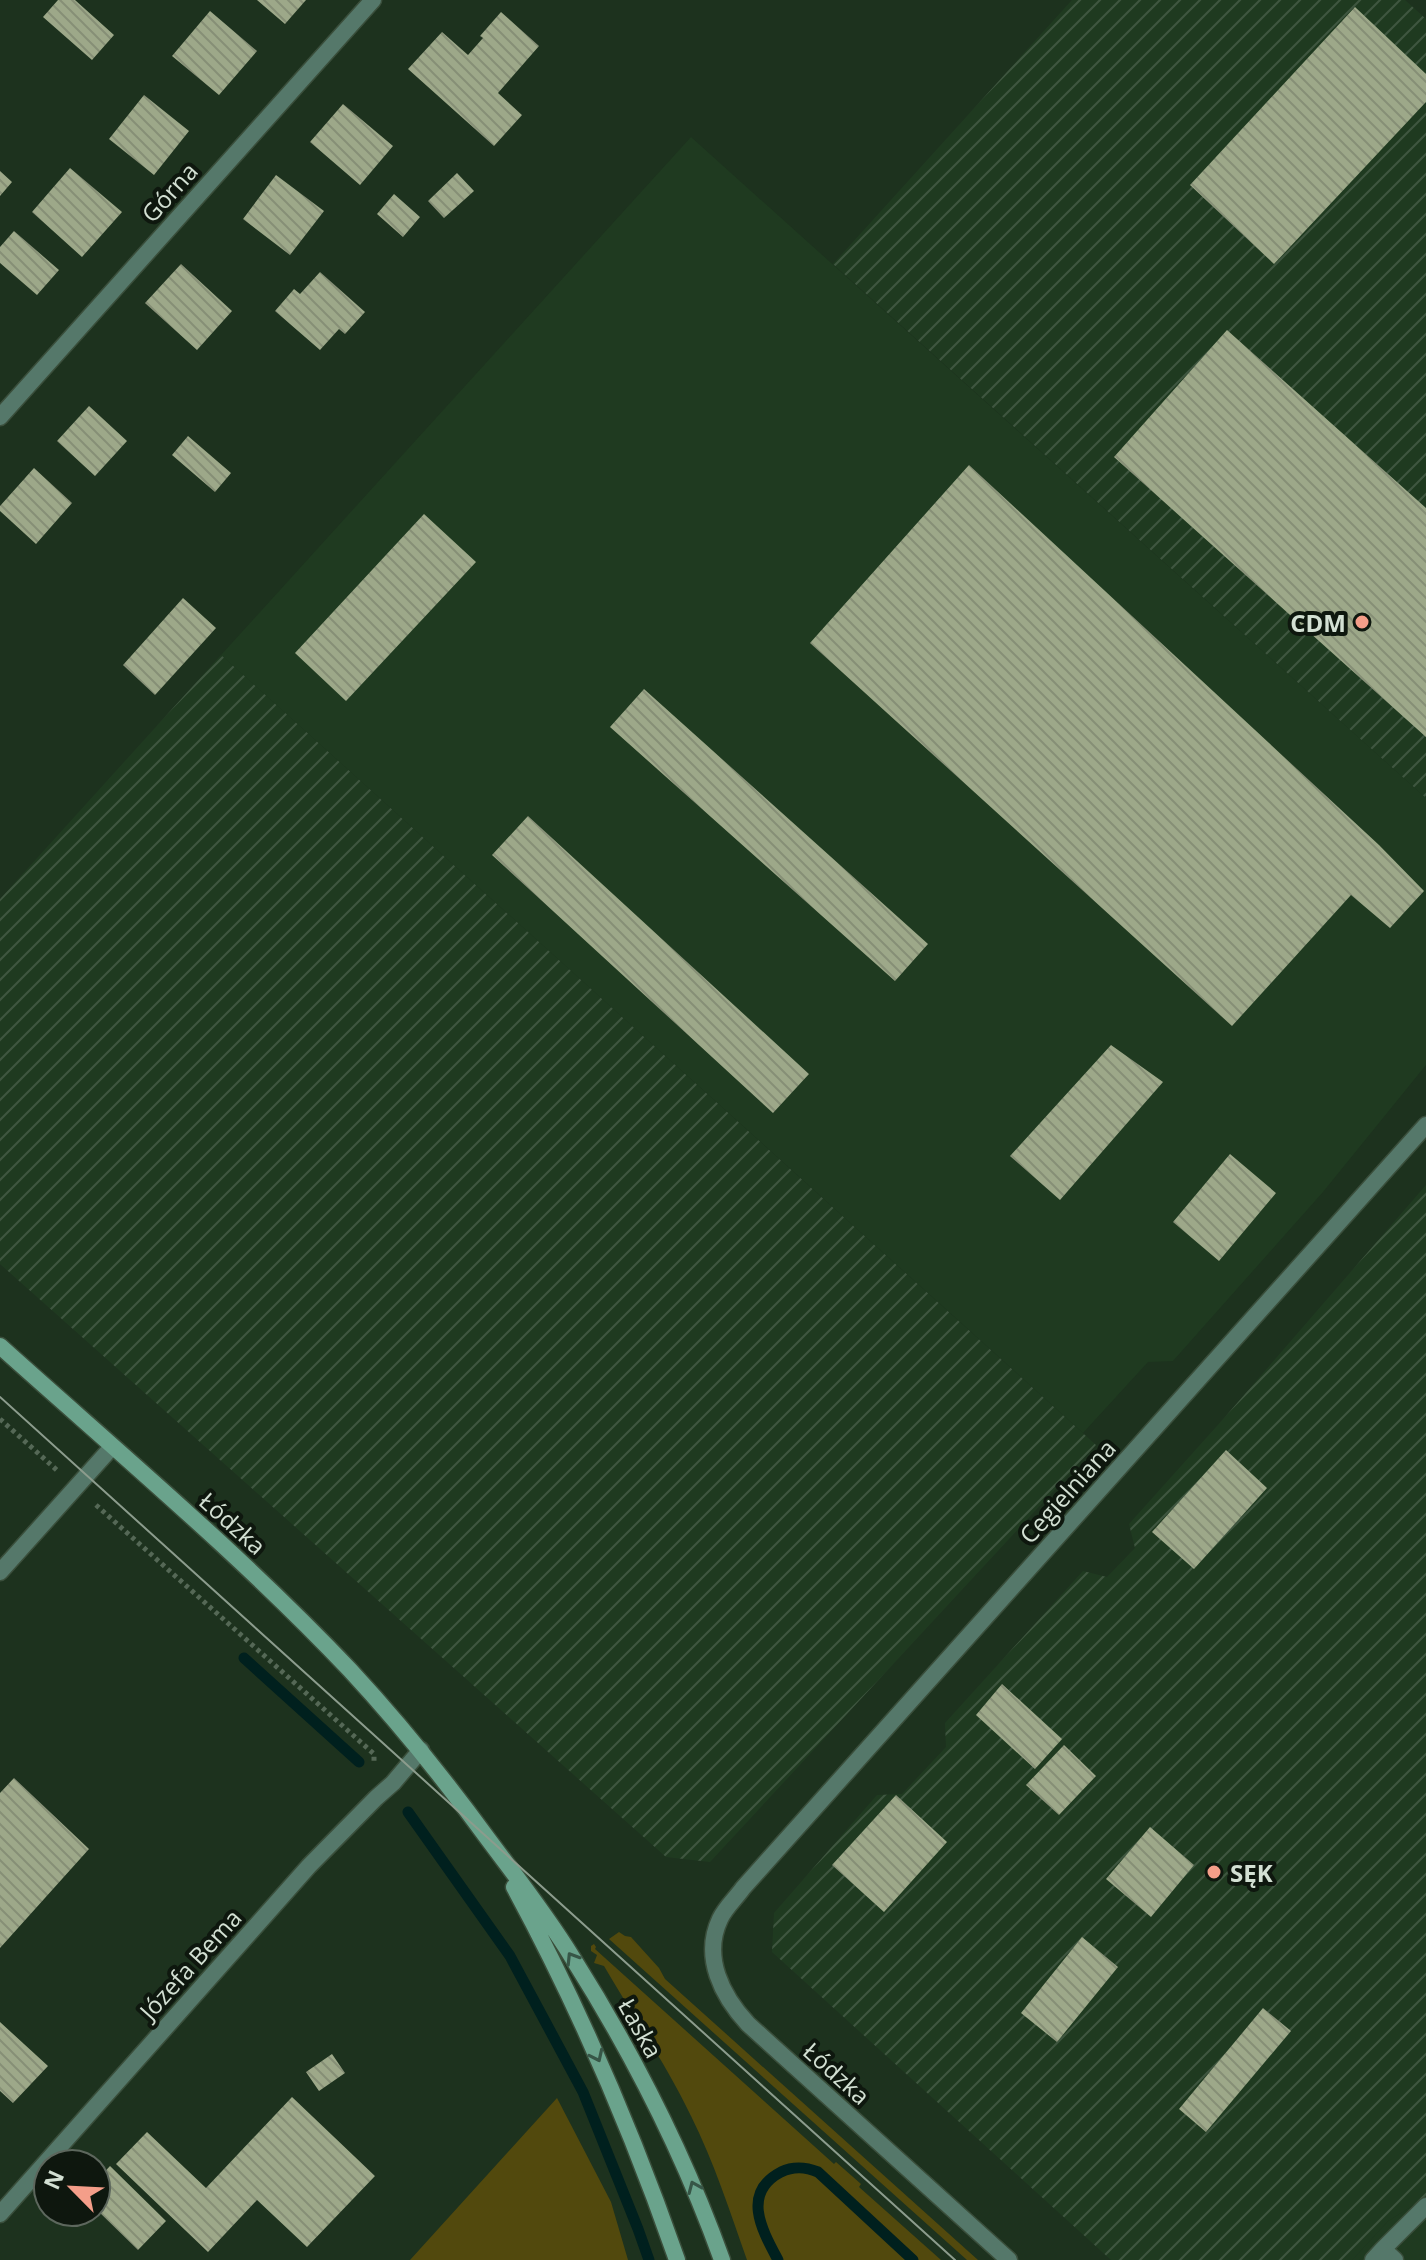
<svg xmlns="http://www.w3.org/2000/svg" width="1426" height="2260" viewBox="0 0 1426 2260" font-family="'Open Sans',sans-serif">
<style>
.built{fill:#1f3a20}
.industrial{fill:url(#industrial-furrows)}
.green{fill:#52490d}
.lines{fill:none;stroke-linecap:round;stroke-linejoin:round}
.stream{stroke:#00201e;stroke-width:11}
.building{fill:url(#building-back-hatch)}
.lane-casing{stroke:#3a4e3b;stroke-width:19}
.street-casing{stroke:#3a4e3b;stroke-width:19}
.secondary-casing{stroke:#3a4e3b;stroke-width:19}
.path{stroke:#556856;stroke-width:5;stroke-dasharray:4 4;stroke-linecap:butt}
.lane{stroke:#55786a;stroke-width:16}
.street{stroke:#55786a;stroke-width:16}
.secondary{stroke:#6aa38c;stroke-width:16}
.tram{stroke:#8c9c8d;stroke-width:2}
.oneway{stroke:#375647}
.poi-dot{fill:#f49e89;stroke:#0e170e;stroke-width:3}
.labels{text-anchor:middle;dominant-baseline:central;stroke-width:8;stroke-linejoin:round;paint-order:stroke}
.street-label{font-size:24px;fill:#d3e0d3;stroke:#0e170e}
.poi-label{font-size:24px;font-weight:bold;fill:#d3e0d3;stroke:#0e170e;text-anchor:end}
</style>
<defs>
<pattern id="industrial-furrows" width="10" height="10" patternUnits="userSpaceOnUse" patternTransform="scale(2)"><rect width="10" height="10" fill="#1f3a20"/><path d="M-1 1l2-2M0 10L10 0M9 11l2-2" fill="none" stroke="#3f5640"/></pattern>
<pattern id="building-back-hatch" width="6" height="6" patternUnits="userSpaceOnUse" patternTransform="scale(2)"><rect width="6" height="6" fill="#9da889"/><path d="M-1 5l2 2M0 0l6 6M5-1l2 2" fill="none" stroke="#868f76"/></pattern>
</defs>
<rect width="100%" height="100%" fill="#1d321e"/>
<path class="built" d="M691 137 1426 798V1065L1323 1192 1173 1361 1148 1362 1083 1433 221 655Z
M1426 2197V2260H1352L1388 2221Z"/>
<path class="industrial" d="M1072 0H1405L1426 19V798L833 264Z
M221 655 1096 1445 710 1862 666 1857 0 1264V899Z
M1426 1185V2197L1388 2221 1352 2260H1111L772 1952 774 1913 877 1795 902 1794 946 1747 945 1723 1083 1571 1107 1577 1135 1548 1129 1524 1225 1417Z"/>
<path class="green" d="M619 1932 625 1936 631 1937 659 1968 665 1979 978 2260H967L609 1939Z
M594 1944 596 1947 595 1949 834 2164 836 2162 861 2184 859 2187 941 2260H747C730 2212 714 2162 691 2116 666 2064 633 2016 604 1966L594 1963 597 1955 591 1951V1946Z
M557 2098 611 2202 628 2260H410Z"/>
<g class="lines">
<path class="stream" d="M244 1658 359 1762
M408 1812 510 1956 583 2092 638 2229 649 2260
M778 2260C762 2230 741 2193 781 2172 794 2166 805 2167 818 2172L913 2260"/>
</g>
<path class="building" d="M58 0H75L114 35 92 60 43 17Z
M257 0H306L285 24Z
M1355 7 1426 74V102L1274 264 1190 185Z
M210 11 257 51 219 95 172 56Z
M501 12 539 46 498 93 522 115 494 146 408 69 442 32 468 55 483 38 480 36Z
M144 95 189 131 154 175 109 139Z
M343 104 393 146 360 185 310 142Z
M70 168 122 212 82 257 32 212Z
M0 171 12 182 0 196Z
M457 173 474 191 444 218 428 201Z
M276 175 324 211 290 255 243 219Z
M394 194 420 217 403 237 377 214Z
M14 231 59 270 37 295 0 263V247Z
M181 264 232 311 197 350 145 303Z
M320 272 365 312 345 334 339 329 320 350 275 311 294 289 300 294Z
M1227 330 1426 508V737L1114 457Z
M89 406 127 441 95 476 57 441Z
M188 436 231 473 215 492 172 455Z
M969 465 1379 845 1424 891 1390 928 1351 895 1232 1026 810 643Z
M34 468 72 503 36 544 0 511V506Z
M424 514 476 562 346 701 295 653Z
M183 598 216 628 155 695 123 665Z
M644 689 928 944 895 981 610 727Z
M528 816 809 1074 773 1113 492 855Z
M1111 1045 1163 1082 1060 1200 1010 1156Z
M1230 1154 1276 1193 1219 1261 1173 1222Z
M1226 1450 1267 1488 1194 1569 1152 1532Z
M1002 1684 1062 1739 1035 1769 976 1715Z
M1064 1745 1096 1776 1059 1815 1026 1785Z
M14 1778 89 1849 0 1948V1793Z
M896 1795 947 1842 884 1912 832 1865Z
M1150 1827 1194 1865 1151 1917 1106 1879Z
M1082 1937 1118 1967 1057 2042 1021 2013Z
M1263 2008 1291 2031 1206 2132 1179 2109Z
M0 2022 48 2066 13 2103 0 2091Z
M332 2054 345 2073 319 2091 306 2072Z
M292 2097 375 2176 307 2247 257 2200 208 2252 116 2164 147 2132 206 2188Z
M110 2166 166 2221 138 2250 96 2209V2181Z"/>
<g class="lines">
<g class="lane-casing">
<path id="lane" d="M1383 2249 1426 2206
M1373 2260 1383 2249 1395 2260"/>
</g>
<g class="street-casing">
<path id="street" d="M0 417 373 0
M0 1572 112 1447
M0 2214 309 1866 376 1798 393 1783 421 1750
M1009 2260 748 2024C722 1996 702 1957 720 1919 725 1908 736 1898 743 1888L1426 1125"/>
</g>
<g class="secondary-casing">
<path id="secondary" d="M0 1346C118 1452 241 1555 350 1670 400 1724 445 1780 488 1839 517 1878 547 1916 572 1957 632 2052 684 2154 722 2260
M514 1887C579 2007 632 2131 677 2260"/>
</g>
<path class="path" d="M0 1419 59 1472
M96 1505 374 1754V1763"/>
<use href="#lane" class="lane"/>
<use href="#street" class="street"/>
<use href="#secondary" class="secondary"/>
<path class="tram" d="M0 1397 955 2260"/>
</g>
<defs><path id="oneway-chevron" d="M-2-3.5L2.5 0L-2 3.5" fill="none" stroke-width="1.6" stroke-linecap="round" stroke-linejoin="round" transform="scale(2)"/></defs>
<g class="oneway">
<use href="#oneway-chevron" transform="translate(572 1958) rotate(-122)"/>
<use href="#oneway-chevron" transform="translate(597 2056) rotate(65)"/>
<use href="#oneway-chevron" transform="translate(694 2187) rotate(-113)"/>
</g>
<g class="poi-dot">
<circle cx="1362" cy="622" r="8"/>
<circle cx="1214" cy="1872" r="8"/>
</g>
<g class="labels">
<g class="street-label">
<text transform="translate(169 192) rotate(-48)">Górna</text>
<text transform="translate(1067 1491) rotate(-48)">Cegielniana</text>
<text transform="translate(233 1523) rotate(42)">Łódzka</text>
<text transform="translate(190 1964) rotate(-48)">Józefa Bema</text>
<text transform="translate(641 2028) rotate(61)">Łaska</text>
<text transform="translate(837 2073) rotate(42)">Łódzka</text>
</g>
<g class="poi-label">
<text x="1346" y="622">CDM</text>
<text x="1230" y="1872" text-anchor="start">SĘK</text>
</g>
</g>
<g transform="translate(72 2188) rotate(294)"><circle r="38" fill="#0e170e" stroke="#5d675d" stroke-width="2"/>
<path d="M0-6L14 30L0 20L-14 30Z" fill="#f49e89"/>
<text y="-12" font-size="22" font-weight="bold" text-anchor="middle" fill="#d3e0d3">N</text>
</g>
</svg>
